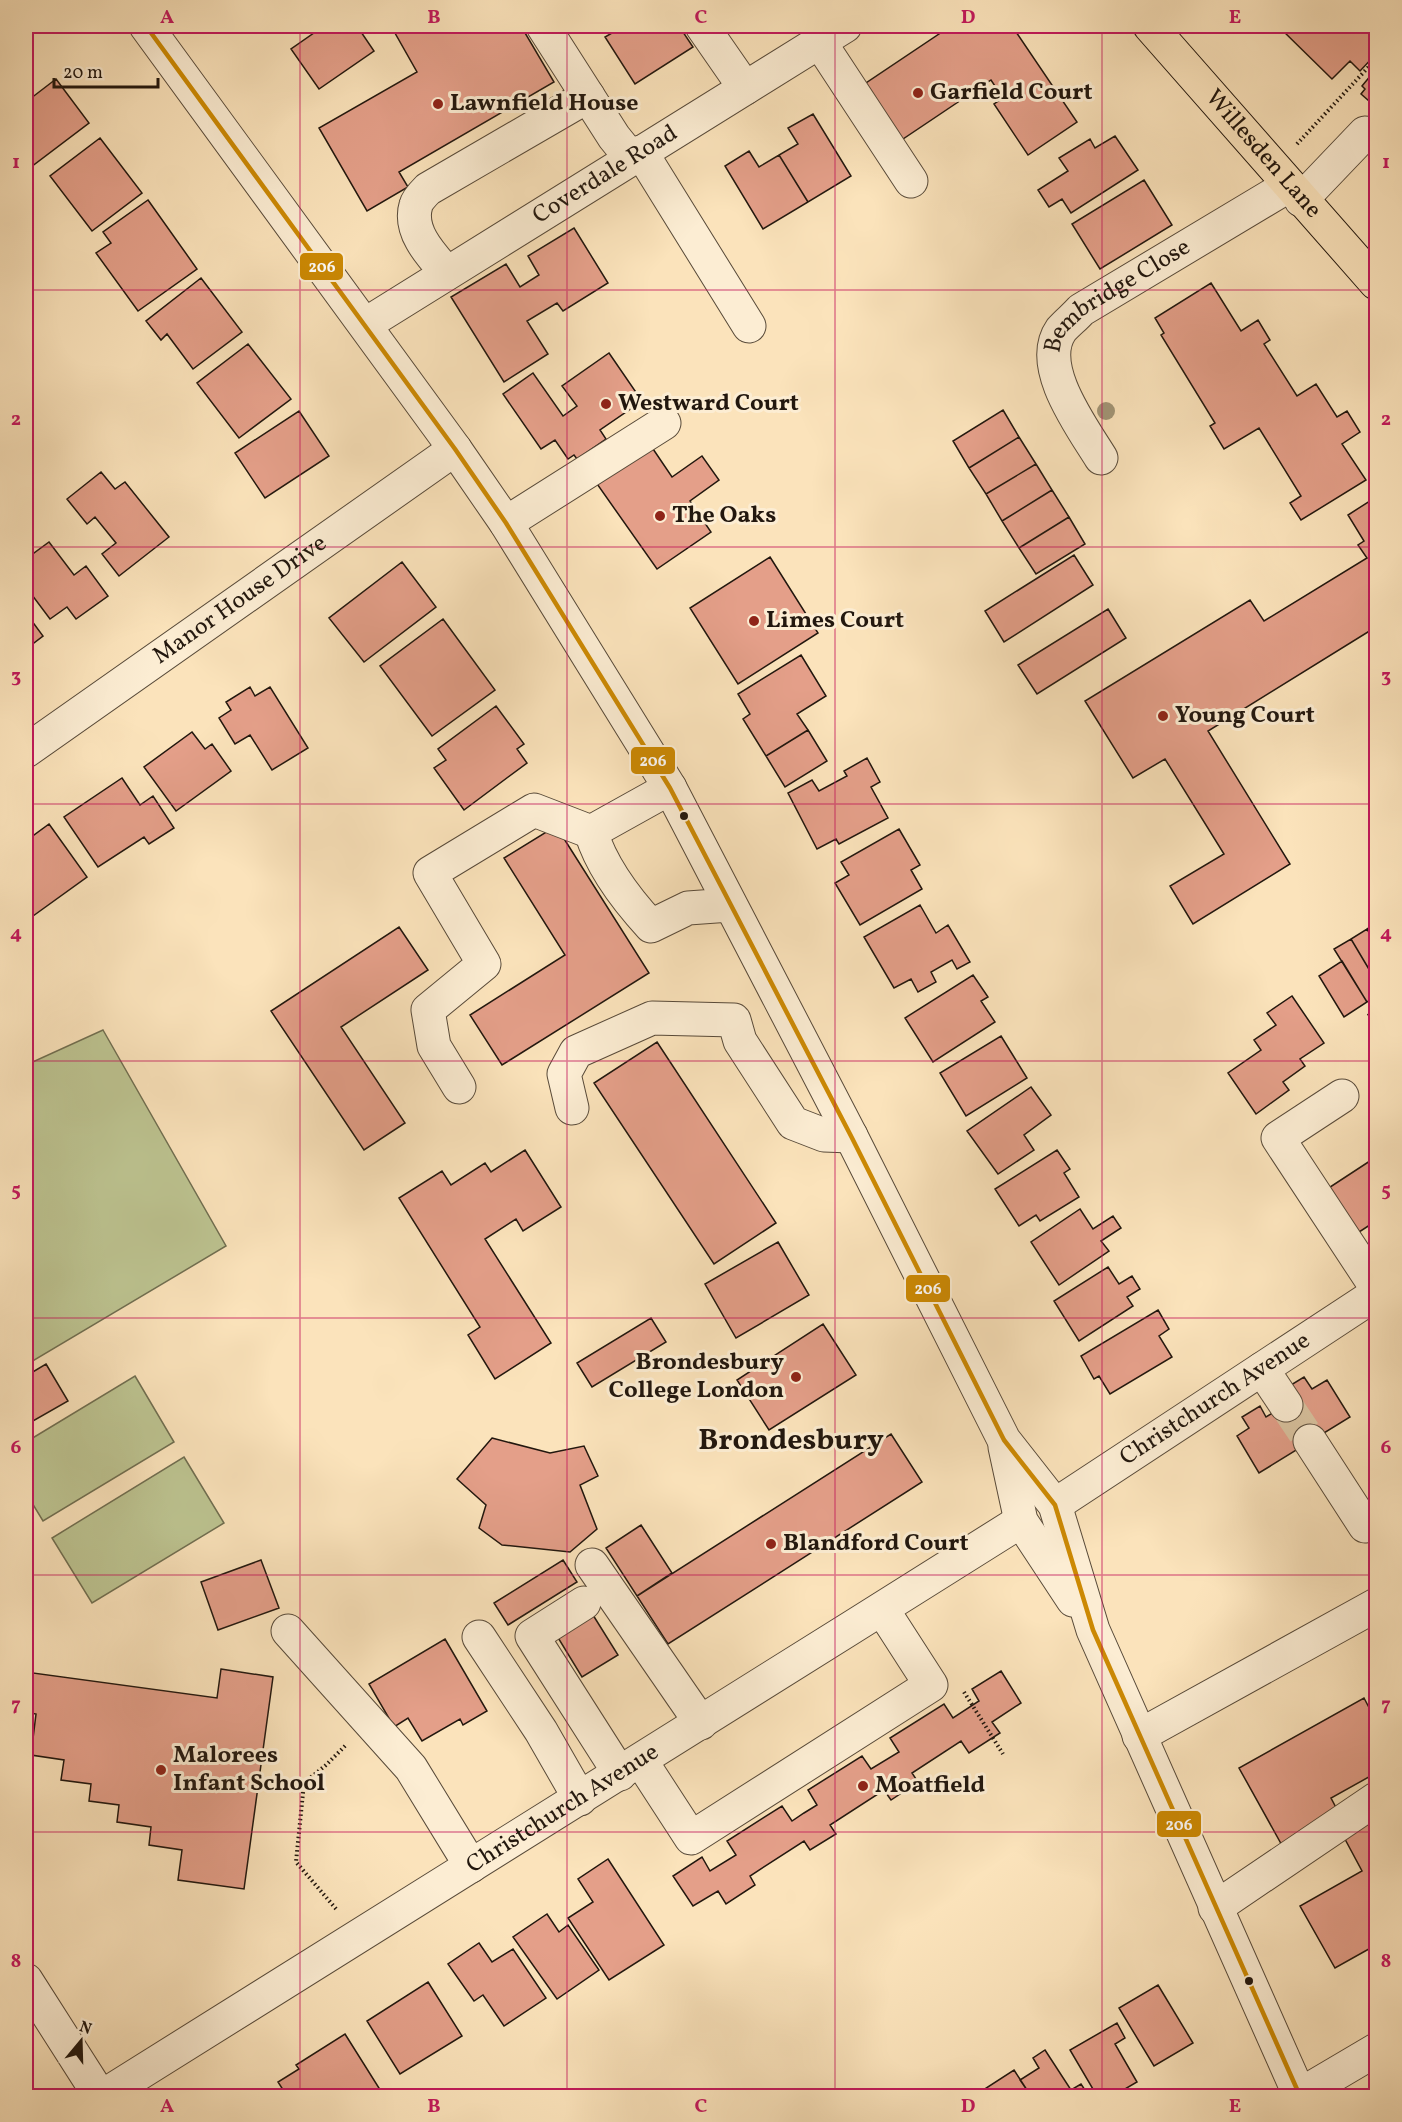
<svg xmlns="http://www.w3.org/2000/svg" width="1402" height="2122" viewBox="0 0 1402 2122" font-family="Vollkorn,serif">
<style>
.green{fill:#bdc491;stroke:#706e50;stroke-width:1.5}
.building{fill:#e49f89;stroke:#22170e;stroke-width:1.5}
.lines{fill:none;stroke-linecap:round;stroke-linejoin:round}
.minor-tunnel{stroke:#dac4a1;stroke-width:33;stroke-dasharray:33 16;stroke-linecap:butt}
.minor-casing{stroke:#584a39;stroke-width:35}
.major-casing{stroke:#22170e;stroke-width:35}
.path{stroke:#22170e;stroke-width:4;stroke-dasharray:1.5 3;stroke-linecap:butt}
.minor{stroke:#fcedd3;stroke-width:33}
.major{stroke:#fbe3bb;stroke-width:33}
.bus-1-casing{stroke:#fcedd3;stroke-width:9}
.bus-1{stroke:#cc8903;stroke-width:4.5}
.tree{fill:#a19475}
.grid{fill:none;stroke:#c2185b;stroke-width:1.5;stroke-opacity:0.55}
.poi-dot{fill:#8f2418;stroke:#fcedd3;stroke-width:2}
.bus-dot{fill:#22170e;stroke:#fcedd3;stroke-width:2}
.labels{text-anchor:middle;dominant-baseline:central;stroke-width:6;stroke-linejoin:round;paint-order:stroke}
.poi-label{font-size:24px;font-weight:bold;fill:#22170e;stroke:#fcedd3;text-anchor:start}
.street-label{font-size:24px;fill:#22170e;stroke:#fcedd3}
.district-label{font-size:30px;font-weight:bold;fill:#22170e;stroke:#fcedd3}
.line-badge{stroke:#fcedd3;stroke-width:2}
.badge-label{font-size:16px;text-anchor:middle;font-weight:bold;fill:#fff}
.neatline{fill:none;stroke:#c2185b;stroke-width:2}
.grid-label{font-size:20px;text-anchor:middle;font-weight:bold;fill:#c2185b}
</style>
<rect width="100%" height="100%" fill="#fbe3bb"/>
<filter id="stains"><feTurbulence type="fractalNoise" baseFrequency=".00333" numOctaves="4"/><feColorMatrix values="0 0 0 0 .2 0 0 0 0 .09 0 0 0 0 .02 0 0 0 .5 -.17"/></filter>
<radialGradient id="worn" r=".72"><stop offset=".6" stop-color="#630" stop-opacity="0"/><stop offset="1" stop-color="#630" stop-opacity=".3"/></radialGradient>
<path class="green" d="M103 1030 226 1246 26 1365V1065Z
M135 1376 174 1442 43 1521 26 1493V1442Z
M184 1457 224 1523 92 1603 52 1538Z"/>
<path class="building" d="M324 26H364L359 29 374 51 319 89 291 49Z
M391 26H521L554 82 399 172 408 187 367 211 319 128 417 72Z
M624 26H679L693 47 635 84 605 37Z
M951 26H1012L1077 122 1028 155 994 104 1003 98 991 80 897 143 860 87Z
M1278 26H1376L1373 30 1376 33V54L1360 71 1350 61 1332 79Z
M1376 69V107L1361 94 1365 89 1362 86Z
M56 79 89 123 27 170 26 102Z
M813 114 851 176 808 202 779 155 798 144 788 128Z
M1115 136 1138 170 1071 213 1062 199 1049 207 1038 190 1068 171 1059 158 1090 139 1095 148Z
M100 138 142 193 92 231 50 176Z
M749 151 759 167 779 155 808 202 763 229 725 166Z
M1144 180 1172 225 1100 269 1072 224Z
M148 200 197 269 138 311 96 253 111 243 103 232Z
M574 228 608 283 563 311 557 303 527 321 548 354 504 382 451 297 506 264 520 287 539 275 528 256Z
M201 278 242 332 193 369 167 334 161 340 146 321Z
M1211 283 1241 331 1258 320 1270 340 1264 344 1297 396 1316 384 1337 417 1347 411 1360 432 1342 444 1366 480 1301 520 1290 503 1301 496 1259 428 1224 449 1210 426 1215 423 1161 335 1164 333 1155 318Z
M248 344 291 399 239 438 197 383Z
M609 353 642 401 600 430 606 439 577 459 574 455 568 459 555 440 541 449 503 394 533 373 563 416 577 406 562 386Z
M1003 410 1019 437 969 468 953 441Z
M299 411 329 456 265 498 235 453Z
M1019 437 1036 464 986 494 969 468Z
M649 443 672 477 702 456 719 480 690 501 711 532 657 569 595 481Z
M1036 464 1052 490 1002 521 986 494Z
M101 472 115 489 125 482 169 537 119 576 102 554 116 543 95 517 87 524 67 499Z
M1052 490 1069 517 1019 548 1002 521Z
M1376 497V627L1208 731 1290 864 1193 924 1170 886 1224 854 1165 759 1133 778 1085 701 1250 600 1264 621 1367 558 1358 545 1364 541 1348 515Z
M1069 517 1085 544 1036 574 1019 548Z
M49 542 74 575 86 566 108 596 76 619 67 607 50 619 26 587V559Z
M1074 555 1093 585 1004 642 985 611Z
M770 557 818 633 738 684 690 608Z
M402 562 436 607 364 662 329 618Z
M1108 609 1126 638 1037 694 1018 665Z
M26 613 43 636 26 649Z
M443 619 495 690 432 736 380 666Z
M801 655 826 696 797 714 808 730 766 756 743 719 750 714 738 694Z
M250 687 255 696 270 687 308 748 272 770 250 735 235 744 219 718 231 710 226 702Z
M496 706 524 744 517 749 527 763 464 810 434 768 446 760 438 749Z
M808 730 827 761 785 787 766 756Z
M192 732 205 749 212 744 231 771 176 811 144 767Z
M867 758 880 782 871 787 888 818 839 844 836 839 817 849 788 793 812 780 819 791 847 776 844 771Z
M122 778 140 805 153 796 174 828 149 844 144 837 98 867 64 817Z
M49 824 87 877 33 916 26 905V841Z
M556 826 649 973 502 1065 470 1015 565 955 504 858Z
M899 829 920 865 911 870 922 889 860 925 835 883 849 875 841 862Z
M920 905 936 933 948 925 970 962 957 969 952 960 931 972 936 982 918 992 911 979 894 988 864 937Z
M1376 923V944L1367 929Z
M399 927 428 970 341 1027 405 1123 364 1150 271 1011Z
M1367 929 1376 944V981L1351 939Z
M1351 939 1376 981V997L1367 1002 1334 949Z
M1342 961 1367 1002 1344 1017 1319 976Z
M973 975 988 997 981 1001 995 1022 933 1062 905 1018Z
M1292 996 1324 1043 1300 1059 1305 1066 1283 1082 1289 1090 1256 1114 1228 1073 1261 1050 1254 1040 1276 1025 1267 1013Z
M1001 1036 1027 1078 966 1116 940 1073Z
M657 1042 776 1223 714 1264 594 1083Z
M1031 1087 1051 1115 1024 1135 1034 1150 998 1174 967 1131Z
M525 1150 561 1207 523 1231 516 1219 485 1239 551 1343 495 1379 468 1335 480 1327 399 1198 442 1171 451 1185 485 1163 491 1172Z
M1057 1150 1070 1169 1064 1173 1079 1197 1040 1221 1036 1215 1019 1226 995 1189Z
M1376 1157V1221L1353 1236 1324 1191Z
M1080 1209 1093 1229 1113 1216 1121 1228 1101 1241 1109 1251 1059 1285 1031 1242Z
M778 1242 809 1295 736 1338 705 1284Z
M1108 1267 1119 1284 1132 1276 1140 1289 1127 1297 1133 1306 1079 1341 1054 1301Z
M1158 1310 1169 1329 1159 1336 1172 1357 1110 1394 1099 1376 1094 1379 1081 1356Z
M651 1318 666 1342 592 1387 577 1363Z
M823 1324 856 1375 769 1430 737 1380Z
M46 1364 68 1401 26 1425V1376Z
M1304 1377 1312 1389 1327 1380 1350 1417 1259 1473 1237 1436 1249 1428 1242 1417 1260 1406 1266 1417 1294 1400 1286 1388Z
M891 1434 922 1482 668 1644 637 1596Z
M492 1438 550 1453 584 1446 598 1476 580 1485 597 1529 570 1552 502 1545 479 1528 486 1505 457 1479Z
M641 1525 672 1573 637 1596 606 1548Z
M261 1560 279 1608 218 1630 201 1582Z
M563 1560 577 1582 508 1625 494 1603Z
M593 1615 618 1655 582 1677 557 1636Z
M445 1639 487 1711 463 1725 460 1719 422 1741 408 1718 394 1727 369 1684Z
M221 1669 273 1677 244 1889 178 1880 182 1850 149 1845 151 1827 117 1822 119 1805 89 1801 91 1784 61 1780 64 1760 31 1755 36 1714 26 1712V1672L217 1698Z
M1001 1671 1021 1703 992 1722 1000 1733 969 1753 961 1741 912 1773 918 1782 891 1800 884 1790 830 1825 836 1834 810 1850 804 1841 750 1876 755 1885 726 1904 718 1891 693 1906 673 1876 702 1857 710 1871 736 1855 727 1841 782 1806 792 1821 804 1813 817 1805 808 1790 862 1756 871 1769 899 1752 890 1738 944 1704 953 1718 979 1701 972 1689Z
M1364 1698 1376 1721V1773L1331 1798 1341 1817 1284 1849 1239 1768Z
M1376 1815V1945L1335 1968 1300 1906 1362 1871 1339 1828Z
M608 1859 664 1945 609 1980 568 1918 593 1902 578 1879Z
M547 1914 559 1932 568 1925 599 1970 557 1999 513 1937Z
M479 1943 492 1962 513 1949 546 1998 504 2026 483 1995 474 2001 448 1964Z
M428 1982 462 2036 400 2074 367 2021Z
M1158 1985 1193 2043 1154 2066 1119 2008Z
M1117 2023 1125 2038 1115 2044 1137 2082 1113 2096H1097L1070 2050Z
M345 2034 384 2096H287L278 2082 299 2069 296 2065Z
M1045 2050 1071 2090 1081 2084 1089 2096H1031L1020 2080 1039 2068 1033 2058Z
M1014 2070 1031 2096H982L980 2092Z
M245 2089 249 2096H232Z"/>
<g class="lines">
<path class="minor-tunnel" d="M1286 1405 1310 1441"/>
<g class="minor-casing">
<g id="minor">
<path d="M146 26 455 449 506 523 670 788 851 1136 1004 1440 1055 1505 1093 1630 1300 2096"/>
<path d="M543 26 614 137 631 158"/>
<path d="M702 26 745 88"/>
<path d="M819 41 911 181"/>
<path d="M641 152 749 326"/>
<path d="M1301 200 1365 133"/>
<path d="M447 273C431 255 408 231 416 205 417 200 424 193 428 189L588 96"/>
<path id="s1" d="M366 324 845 26"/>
<path id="s2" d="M1101 458C1082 427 1036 366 1061 330 1067 323 1075 317 1081 310L1288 186"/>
<path d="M506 523 664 423"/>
<path id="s3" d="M26 751 455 449"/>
<path d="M591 832C602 868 626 899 651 926L688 908 730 905"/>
<path d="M459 1087 434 1046 428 1010 484 964 430 873 534 810 591 832 670 788"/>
<path d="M1342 1096 1278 1138 1376 1287"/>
<path d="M572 1108 564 1074 576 1052 652 1018 734 1020 740 1041 793 1123 824 1135 851 1136"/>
<path d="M1262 1369 1286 1405"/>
<path d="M1310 1441 1365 1526"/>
<path d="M1005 1447 1021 1521 1073 1600"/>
<path id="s4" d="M1055 1505 1376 1294"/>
<path d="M592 1565 701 1723"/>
<path d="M584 1603 532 1636 620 1774"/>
<path d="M288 1631 411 1768 471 1866"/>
<path d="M479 1637 541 1731 580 1799"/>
<path d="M1139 1736 1376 1605"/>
<path d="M641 1761 691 1838 931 1685 882 1609"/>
<path d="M1215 1908 1376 1799"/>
<path d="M26 1980 100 2096"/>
<path id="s5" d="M103 2096C410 1907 715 1713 1021 1521"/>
<path d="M1298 2096 1376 2050"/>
</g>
</g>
<g class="major-casing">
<g id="major">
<path id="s6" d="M1150 26 1376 283"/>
</g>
</g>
<path class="path" d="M1297 144 1376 59
M1368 1016 1376 1011
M964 1692 1003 1754
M259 1781 304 1783 326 1765 346 1745
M304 1783 296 1862 337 1910"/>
<use href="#minor" class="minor"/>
<use href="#major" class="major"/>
<g class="bus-1-casing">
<path id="bus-1" d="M146 26 455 449 506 523 670 788 851 1136 1004 1440 1055 1505 1093 1630 1300 2096"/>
</g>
<use href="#bus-1" class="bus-1"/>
</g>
<circle class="tree" cx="1106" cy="411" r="9"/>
<path class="grid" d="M300 26V2096M567 26V2096M835 26V2096M1102 26V2096M26 290H1376M26 547H1376M26 804H1376M26 1061H1376M26 1318H1376M26 1575H1376M26 1832H1376"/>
<g class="poi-dot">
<circle cx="918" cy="93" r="6"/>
<circle cx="438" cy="104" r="6"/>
<circle cx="606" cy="404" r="6"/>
<circle cx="660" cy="516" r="6"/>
<circle cx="754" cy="621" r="6"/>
<circle cx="1163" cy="716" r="6"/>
<circle cx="796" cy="1377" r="6"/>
<circle cx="771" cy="1544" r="6"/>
<circle cx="161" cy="1770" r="6"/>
<circle cx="863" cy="1786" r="6"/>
</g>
<g class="bus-dot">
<circle cx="684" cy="816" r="5"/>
<circle cx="1249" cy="1981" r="5"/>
</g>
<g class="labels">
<g class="poi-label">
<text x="930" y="93">Garfield Court</text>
<text x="450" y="104">Lawnfield House</text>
<text x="618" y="404">Westward Court</text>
<text x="672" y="516">The Oaks</text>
<text x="766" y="621">Limes Court</text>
<text x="1175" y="716">Young Court</text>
<text x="784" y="1363" text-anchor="end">Brondesbury<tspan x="784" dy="28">College London</tspan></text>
<text x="783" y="1544">Blandford Court</text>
<text x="173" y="1756">Malorees<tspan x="173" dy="28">Infant School</tspan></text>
<text x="875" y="1786">Moatfield</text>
</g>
<g class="street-label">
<text stroke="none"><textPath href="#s6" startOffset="171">Willesden Lane</textPath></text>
<text stroke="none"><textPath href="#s1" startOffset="282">Coverdale Road</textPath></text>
<text stroke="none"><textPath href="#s2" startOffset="206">Bembridge Close</textPath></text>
<text stroke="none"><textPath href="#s3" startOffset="262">Manor House Drive</textPath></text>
<text stroke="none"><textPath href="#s4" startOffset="192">Christchurch Avenue</textPath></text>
<text stroke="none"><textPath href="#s5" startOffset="542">Christchurch Avenue</textPath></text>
</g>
<g class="district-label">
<text x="791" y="1441">Brondesbury</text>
</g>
</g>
<g class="line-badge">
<rect x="299" y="252" width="45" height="29" rx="6" fill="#cc8903"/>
<rect x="630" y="746" width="46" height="29" rx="6" fill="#cc8903"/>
<rect x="905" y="1274" width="46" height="29" rx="6" fill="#cc8903"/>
<rect x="1156" y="1810" width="46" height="28" rx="6" fill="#cc8903"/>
</g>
<g class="badge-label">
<text x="322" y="272">206</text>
<text x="653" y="766">206</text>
<text x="928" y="1294">206</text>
<text x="1179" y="1830">206</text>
</g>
<rect width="1402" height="2122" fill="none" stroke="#fbe3bb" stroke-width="66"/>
<g transform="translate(81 2041) rotate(19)" stroke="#fcedd3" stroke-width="4.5" paint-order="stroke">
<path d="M0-4.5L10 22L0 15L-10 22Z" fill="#22170e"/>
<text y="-9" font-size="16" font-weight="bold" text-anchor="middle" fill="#22170e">N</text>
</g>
<path d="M54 78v9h104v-9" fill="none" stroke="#22170e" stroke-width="3"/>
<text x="63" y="78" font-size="18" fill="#22170e" stroke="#fcedd3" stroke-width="4.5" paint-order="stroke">20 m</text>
<rect x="33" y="33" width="1336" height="2056" class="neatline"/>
<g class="grid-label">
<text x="167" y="23">A</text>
<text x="434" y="23">B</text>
<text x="701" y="23">C</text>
<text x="968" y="23">D</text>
<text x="1235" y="23">E</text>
<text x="16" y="168">1</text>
<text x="1386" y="168">1</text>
<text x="16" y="425">2</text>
<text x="1386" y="425">2</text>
<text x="16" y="682">3</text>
<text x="1386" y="682">3</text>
<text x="16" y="939">4</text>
<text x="1386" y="939">4</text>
<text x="16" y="1196">5</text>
<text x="1386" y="1196">5</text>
<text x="16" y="1453">6</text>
<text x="1386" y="1453">6</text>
<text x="16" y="1710">7</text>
<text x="1386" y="1710">7</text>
<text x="16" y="1967">8</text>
<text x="1386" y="1967">8</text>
<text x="167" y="2112">A</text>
<text x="434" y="2112">B</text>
<text x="701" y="2112">C</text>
<text x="968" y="2112">D</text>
<text x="1235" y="2112">E</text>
</g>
<rect width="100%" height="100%" filter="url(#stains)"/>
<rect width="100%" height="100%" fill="url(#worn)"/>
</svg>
